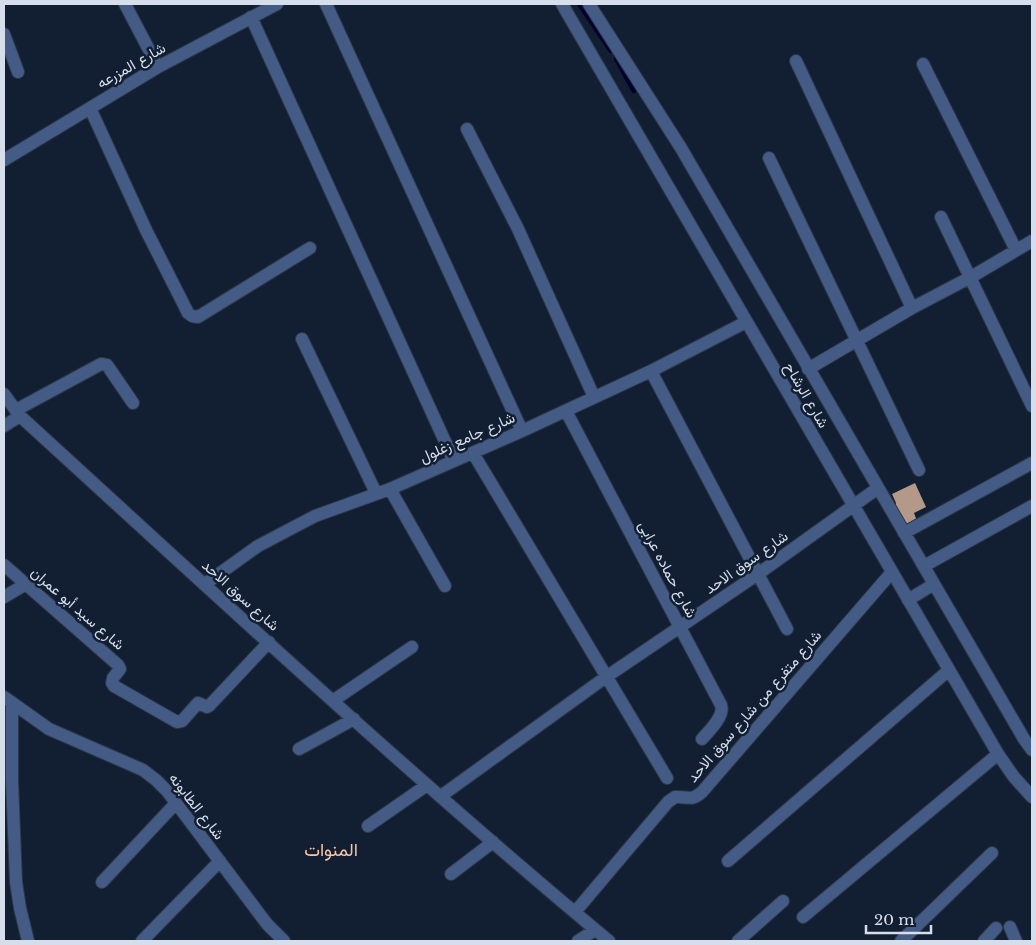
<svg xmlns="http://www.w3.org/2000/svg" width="1036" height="945" viewBox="0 0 1036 945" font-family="'Libre Baskerville',Vazirmatn,serif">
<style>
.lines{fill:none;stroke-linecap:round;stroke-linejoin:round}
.stream{stroke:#00002e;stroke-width:6}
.building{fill:#b59988}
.minor-casing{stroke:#2d394b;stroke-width:14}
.minor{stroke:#435b85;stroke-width:12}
.labels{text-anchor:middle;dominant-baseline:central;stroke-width:5;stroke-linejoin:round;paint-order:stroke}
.street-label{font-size:15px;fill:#d6deec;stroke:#121e31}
.quarter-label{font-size:18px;fill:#fcc3a1;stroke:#121e31}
</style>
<rect width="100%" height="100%" fill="#121e31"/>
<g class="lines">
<path class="stream" d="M580 4 611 50
M617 59 634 90"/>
</g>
<path class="building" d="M915 483 926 507 914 513 917 521 903 527 895 508 896 503 892 494Z"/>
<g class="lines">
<g class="minor-casing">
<path id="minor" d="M125 4 158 67
M326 4 522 431
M562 4 998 754 1014 777 1032 797
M589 4 681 148 1024 739 1032 750
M251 17 454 461
M4 34 18 72
M796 61 912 308
M923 64 1016 250
M90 108 146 230 188 313 192 316 198 317 310 248
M467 129 518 229 594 397
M769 158 919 470
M4 160 158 67 277 4
M941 217 1032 406
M302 339 376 493
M808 369 912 308 971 277 1032 241
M651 371 787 629
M4 394 20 416C214 593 407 773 609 941
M16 410 101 364 107 365 133 403
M566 411 721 705C725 716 709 731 702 739
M4 426 20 416
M473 453 667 778
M390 489 445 586
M904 533 1032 463
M4 565 118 665 120 669 113 678 112 683 114 686 177 722 182 721 198 703 207 707 209 706 269 642
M924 566 1032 506
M205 584 258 546 315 516 390 489 522 431 651 371 746 322
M4 597 26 584
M908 600 934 584
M4 697 49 729 143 770 156 780 167 791 267 924 284 941
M334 700 412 647
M12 704V781L16 882 20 908 28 941
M299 749 354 719
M441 796 606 677 758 574 878 488
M368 826 427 785
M728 861 949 670
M451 874 493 842
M102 882 176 803
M575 912 668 802 675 797C687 796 691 802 702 792L892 572
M803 917 998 754
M1010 927 1016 941
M142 941 220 861
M578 941 595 930
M738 941 783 901
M901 941 992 853
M984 941 996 928"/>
</g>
<use href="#minor" class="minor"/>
</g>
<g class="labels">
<g class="street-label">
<text transform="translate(131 65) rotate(-30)">شارع المزرعه</text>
<text transform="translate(807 395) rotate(60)">شارع الرشاح</text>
<text transform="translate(467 437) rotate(-24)">شارع جامع زغلول</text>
<text transform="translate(746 562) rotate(-35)">شارع سوق الاحد</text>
<text transform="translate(668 569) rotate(62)">شارع حماده عرابى</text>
<text transform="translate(241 595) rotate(42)">شارع سوق الاحد</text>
<text transform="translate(78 608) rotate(41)">شارع سيد أبو عمران</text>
<text transform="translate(754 706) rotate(-49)">شارع متفرع من شارع سوق الاحد</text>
<text transform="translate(197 806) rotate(52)">شارع الطابونه</text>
</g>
<g class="quarter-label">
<text x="331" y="850">المنوات</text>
</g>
</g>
<rect width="1036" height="945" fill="none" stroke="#d6deec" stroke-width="10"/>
<path d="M866 925v8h65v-8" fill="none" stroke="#d6deec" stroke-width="2.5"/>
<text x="874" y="925" font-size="15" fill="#d6deec" stroke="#121e31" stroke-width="4" paint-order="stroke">20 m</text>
</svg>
